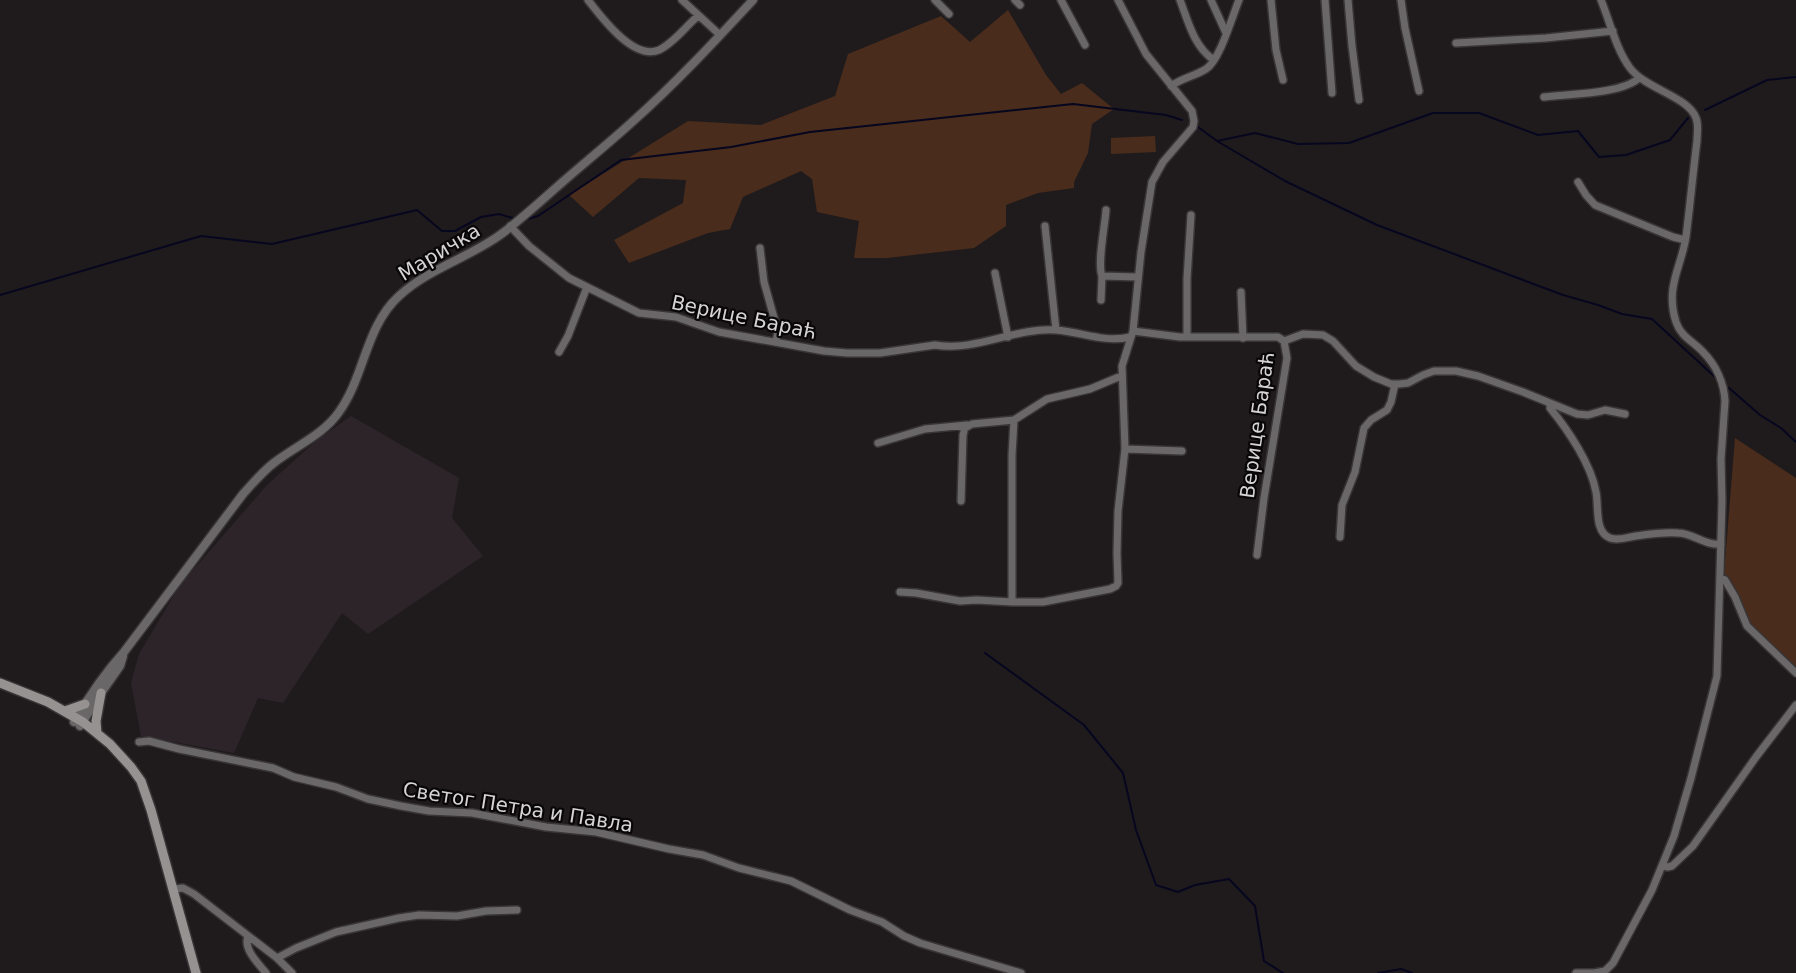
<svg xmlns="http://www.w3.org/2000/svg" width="1796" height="973" viewBox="0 0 1796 973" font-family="'DejaVu Sans',sans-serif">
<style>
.built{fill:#2d2429}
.green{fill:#492c1b}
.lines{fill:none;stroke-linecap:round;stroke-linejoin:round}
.stream{stroke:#07061f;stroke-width:2}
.minor-casing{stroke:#393537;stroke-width:10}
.tertiary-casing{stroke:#393537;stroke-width:11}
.secondary-casing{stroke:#393537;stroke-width:12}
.minor{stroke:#696767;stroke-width:7}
.tertiary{stroke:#696767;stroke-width:8}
.secondary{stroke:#969292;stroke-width:9}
.labels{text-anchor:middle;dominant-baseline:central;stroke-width:4.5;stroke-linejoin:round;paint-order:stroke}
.street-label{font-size:20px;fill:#d6d3d5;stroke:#080607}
</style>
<rect width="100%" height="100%" fill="#1f1b1d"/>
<path class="built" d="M351 416 459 478 452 518 483 556 368 634 342 613 283 703 258 698 234 753 141 736 131 683 139 654 180 585 267 485 316 441Z"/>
<path class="green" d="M1008 10 1046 75 1061 94 1082 83 1114 109 1092 124 1088 153 1074 182V188L1038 193 1006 205V226L974 248 887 258H854L859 221 817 212 812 179 801 171 743 197 730 229 708 233 629 263 614 240 683 203 686 180 639 178 593 217 569 195 688 121 761 125 835 96 848 54 941 16 970 42Z
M1155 136 1156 152 1111 154V138Z
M1735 438 1796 478V672L1748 629 1724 574Z"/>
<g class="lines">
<path class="stream" d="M1705 110 1767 80 1796 77
M1198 127 1217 141 1285 181 1377 225 1563 295 1598 305 1622 314 1652 319 1715 377
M1217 141 1255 133 1298 144 1349 143 1433 113H1479L1538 135 1578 131 1599 157 1626 155 1670 140 1688 118
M524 220 538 216 621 160 731 147 810 132 1073 104 1166 115 1182 120
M0 295 201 236 272 244 417 210 442 231H455L481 217 499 214 516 219
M1729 388 1760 415 1781 428 1796 442
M985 653 1084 725 1123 773 1136 830 1156 885 1178 892 1195 885 1229 879 1255 906 1264 961 1283 973
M1378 973 1401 969 1412 973"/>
<g class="minor-casing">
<path id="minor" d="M588 0C602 18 634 61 659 50 674 43 686 26 698 16
M682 0 720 35
M935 0 949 14
M1015 0 1020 5
M1061 0 1085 45
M1180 0C1188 21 1194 47 1214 60
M1211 0 1226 33
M1271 0 1276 50 1283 80
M1325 0 1332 93
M1348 0 1352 46 1359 100
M1401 0 1405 28 1419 91
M1456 43 1546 38 1613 31
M1171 86C1182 78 1195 76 1206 69 1220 60 1232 17 1239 0
M1544 97C1568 94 1622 94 1639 78
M1578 182 1586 195 1595 205 1673 237 1685 240
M1106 210C1105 226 1097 263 1102 276L1138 277
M510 226 529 246 569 278 639 313 676 317 719 332 824 351 847 353H880L935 345C977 352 1015 327 1056 330 1082 332 1104 343 1130 337
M1045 226 1056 330
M760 248 764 282 778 332 776 341
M995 273 1008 337
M1241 292 1243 338
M1101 300 1102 276
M1133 331 1180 337H1278L1284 341 1287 358 1264 498 1257 555
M1187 337V279L1191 215
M1284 341 1303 334 1323 335 1333 341 1356 366 1374 377 1391 384H1399L1408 383 1423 375 1434 371H1456L1478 376 1523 392 1577 414 1588 415 1605 410 1625 414
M559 352 568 336 587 287
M1550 404V408C1568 430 1591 464 1596 492 1599 506 1594 532 1610 538 1618 541 1628 537 1636 536 1650 534 1664 532 1678 533 1693 533 1705 546 1721 544
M878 443 925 429 967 425
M1125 449 1182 451
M961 501 963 435 965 428 972 424 1014 420
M1340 537 1342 505 1355 472 1364 428 1371 420 1387 410 1391 402 1395 384
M1721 578 1725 580 1735 597 1747 626 1796 673
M900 592 916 593 960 601 977 600 1012 602H1043L1110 589 1116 586 1118 583 1117 553 1118 511 1125 449 1122 366 1133 331 1141 252 1152 182 1163 162 1193 127 1194 121 1192 111 1146 54 1118 0
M1012 602V455L1014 420 1047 399 1090 389 1121 376
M139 742 149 741 179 749 273 768 294 777 336 787 368 799 401 806 429 811 472 813 546 827 596 832 669 849 703 855 739 868 791 881 850 910 882 922 904 936 920 943 1021 973
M1662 866 1668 867 1672 866 1693 846 1756 757 1796 705
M173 889 183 888 194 894 277 958 292 973
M248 936C243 949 258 963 266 973
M277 958 296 948 336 932 399 918 419 915 457 916 486 911 517 910
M1576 973H1594
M1594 973 1605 971 1613 963 1652 890 1674 836 1691 778 1717 676 1722 501 1721 459 1725 401C1724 383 1716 365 1703 352 1693 341 1681 337 1676 322 1665 287 1681 268 1686 237 1690 205 1693 173 1697 141 1697 133 1699 125 1696 118 1689 97 1646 89 1630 68 1616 49 1610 22 1601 0"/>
</g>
<g class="tertiary-casing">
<path id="tertiary" d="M74 722C88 698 105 673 124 652L243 494C253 483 263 471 275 462 296 446 324 434 339 412 365 376 365 327 399 296 428 269 468 258 500 235 523 218 544 198 566 179 588 160 610 142 631 123 675 84 714 42 753 0
M80 726 101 693 120 666 123 656"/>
</g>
<g class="secondary-casing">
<path id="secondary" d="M0 683 48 702 83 722 110 744 131 767 141 781 151 810 196 973
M65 711 85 704
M97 733 96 721 101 693"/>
</g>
<use href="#minor" class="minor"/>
<use href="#tertiary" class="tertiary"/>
<use href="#secondary" class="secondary"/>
</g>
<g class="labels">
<g class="street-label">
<text transform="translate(439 252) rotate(-31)">Маричка</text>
<text transform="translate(744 317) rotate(12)">Верице Бараћ</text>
<text transform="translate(1257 425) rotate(-82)">Верице Бараћ</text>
<text transform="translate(518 807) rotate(9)">Светог Петра и Павла</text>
</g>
</g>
</svg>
